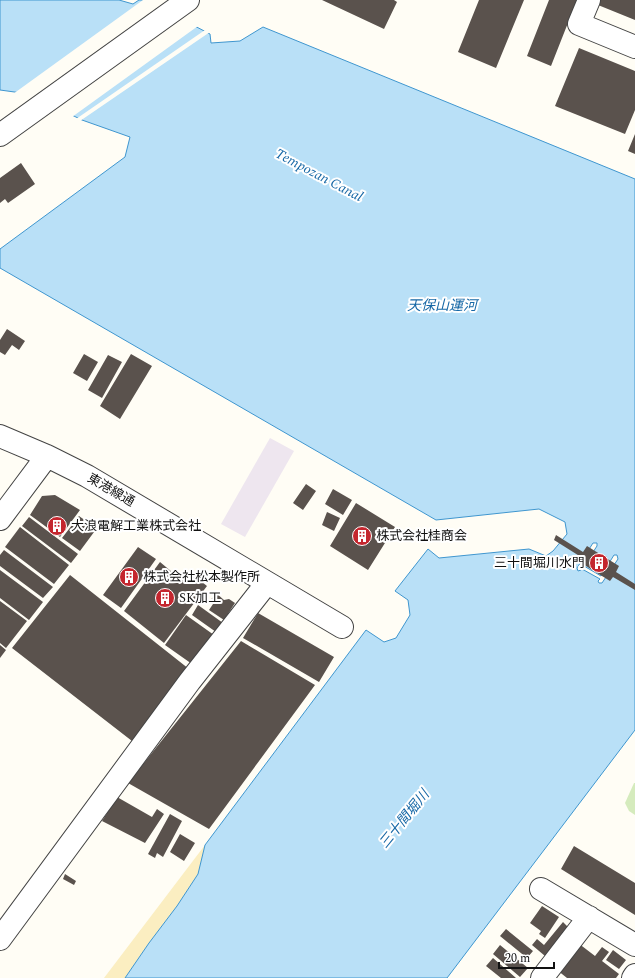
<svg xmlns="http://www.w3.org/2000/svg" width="635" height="978" viewBox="0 0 635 978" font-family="Spectral,'Noto Sans JP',serif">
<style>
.industrial{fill:#eee6ef}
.green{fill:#d5ebbd}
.sand{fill:#fbeec1}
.water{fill:#b9e0f7;stroke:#3f96cf;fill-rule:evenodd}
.pier{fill:#fffdf5}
.building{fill:#5a524d}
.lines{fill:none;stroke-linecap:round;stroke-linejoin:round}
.minor-casing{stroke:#444;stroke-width:24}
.minor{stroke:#fff;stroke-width:22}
.labels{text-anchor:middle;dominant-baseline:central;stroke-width:4;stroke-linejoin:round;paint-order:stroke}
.street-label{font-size:13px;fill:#111;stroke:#fff}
.poi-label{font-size:13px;fill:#111;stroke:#fff;text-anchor:start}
.water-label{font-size:14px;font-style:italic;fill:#1768a6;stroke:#fff}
</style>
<rect width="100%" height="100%" fill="#fffdf5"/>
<path class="industrial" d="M270 438 294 451 245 537 221 524Z"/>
<path class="green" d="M634 783H635V815L629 811 625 803Z"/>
<path class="sand" d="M205 845 198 874 177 906 149 943 125 978H104Z"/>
<path class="water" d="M0 0H119L133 4 139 0H145L210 34 211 43 240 41 263 27 635 179V730L447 978H125L149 943 177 906 198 874 205 845 366 630 384 642 396 638 410 615 408 600 395 591 428 549 439 558 529 549 546 556 553 551 567 534 565 522 539 509 436 520 0 268V249L125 157 130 137 82 120 29 94 0 90ZM593 543H597V546L584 566 601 576 614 555H617L618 559 602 583H599L598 581 600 579 582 569 581 570 578 571 577 568Z"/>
<path class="pier" d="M143 0H149L198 26 72 117 28 96 13 94Z
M205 30 210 32 80 121 76 119Z"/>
<path class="building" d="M322 0H394L397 2 384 29Z
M479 0H524L496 68 458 52Z
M549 0H577L551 66 527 56Z
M600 0H635V20L598 5Z
M579 48 635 71V110L625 134 555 106Z
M635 134V154L628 151Z
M21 163 35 184 8 203 5 199 0 203V178Z
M7 329 25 341 19 350 12 345 5 355 0 352V340Z
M84 354 98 362 87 381 73 373Z
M131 354 152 366 120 419 100 406Z
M108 355 122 362 102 398 88 390Z
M306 484 316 491 303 510 293 503Z
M333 489 352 500 343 515 325 504Z
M55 495 80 510 60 537 30 515 42 496Z
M356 503 395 527 368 570 330 546Z
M327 512 340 518 334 531 322 525Z
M79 516 93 526 97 522 100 524 80 551 62 538Z
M29 517 78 554 71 563 22 526Z
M20 527 69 565 54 584 5 547Z
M556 535 583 552 587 546 619 566 616 572 635 584V590L613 577 610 581 578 561 581 557 554 540Z
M138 547 156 559 121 608 103 595Z
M4 550 53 587 43 598 0 566V555Z
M160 562 172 572 193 575 207 586 164 643 124 611Z
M0 570 43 602 29 620 0 598Z
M70 575 189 669 132 741 12 648Z
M216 593 224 600 229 599 235 603 224 620 209 610 213 604 210 601Z
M0 601 27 621 6 648 0 643Z
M198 605 223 623 216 632 192 615Z
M258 613 334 657 319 682 243 638Z
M186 615 214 635 192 664 165 645Z
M241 641 315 685 209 829 128 783Z
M0 645 6 650 0 658Z
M117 797 152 817 157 809 164 814 145 843 102 821Z
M170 814 182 821 163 857 157 853 155 858 148 854Z
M180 834 195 843 184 861 170 852Z
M574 846 635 883V915L561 869Z
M65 874 76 881 74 885 63 879Z
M542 906 559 917 545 938 539 934 541 931 530 923Z
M563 922 569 928 545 956 532 945 537 939 544 945Z
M506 929 533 951 527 958 500 936Z
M578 943 595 956 602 947 609 952 602 961 619 974 616 978H567L557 970Z
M500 945 528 968 520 977 493 954Z
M613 950 626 960 619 969 606 960Z
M493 958 516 978H501L486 966Z"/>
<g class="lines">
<g class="minor-casing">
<path id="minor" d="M589 0 579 24 635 47
M0 135 188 0
M0 436 47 456 87 476 342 627
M0 519 47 456
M541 889 635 945
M0 939 190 681 267 583
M542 978 589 917
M633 978 635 975"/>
</g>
<use href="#minor" class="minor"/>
</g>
<defs>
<g id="building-disc" transform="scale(1)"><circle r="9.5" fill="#c4262e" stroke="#fff"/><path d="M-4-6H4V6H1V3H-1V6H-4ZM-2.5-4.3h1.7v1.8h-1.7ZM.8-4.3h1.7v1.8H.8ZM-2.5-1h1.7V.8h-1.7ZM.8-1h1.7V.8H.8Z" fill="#fff"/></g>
</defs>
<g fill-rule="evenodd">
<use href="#building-disc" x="57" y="526"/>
<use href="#building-disc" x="362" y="536"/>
<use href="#building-disc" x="599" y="563"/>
<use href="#building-disc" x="129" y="577"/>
<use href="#building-disc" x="165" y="598"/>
</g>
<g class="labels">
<g class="street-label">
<text transform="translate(111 490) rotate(30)">東港線通</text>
</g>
<g class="poi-label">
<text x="71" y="526">大浪電解工業株式会社</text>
<text x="376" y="536">株式会社桂商会</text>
<text x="585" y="563" text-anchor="end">三十間堀川水門</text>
<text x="143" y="577">株式会社松本製作所</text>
<text x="179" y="598">SK加工</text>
</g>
<g class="water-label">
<text transform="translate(319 175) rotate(28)">Tempozan Canal</text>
<text x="442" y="305">天保山運河</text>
<text transform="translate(404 819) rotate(-51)">三十間堀川</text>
</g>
</g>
<path d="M499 962v6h55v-6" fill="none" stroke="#111111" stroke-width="2"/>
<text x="505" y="962" font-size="12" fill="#111111" stroke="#ffffff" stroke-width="3" paint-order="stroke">20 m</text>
</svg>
